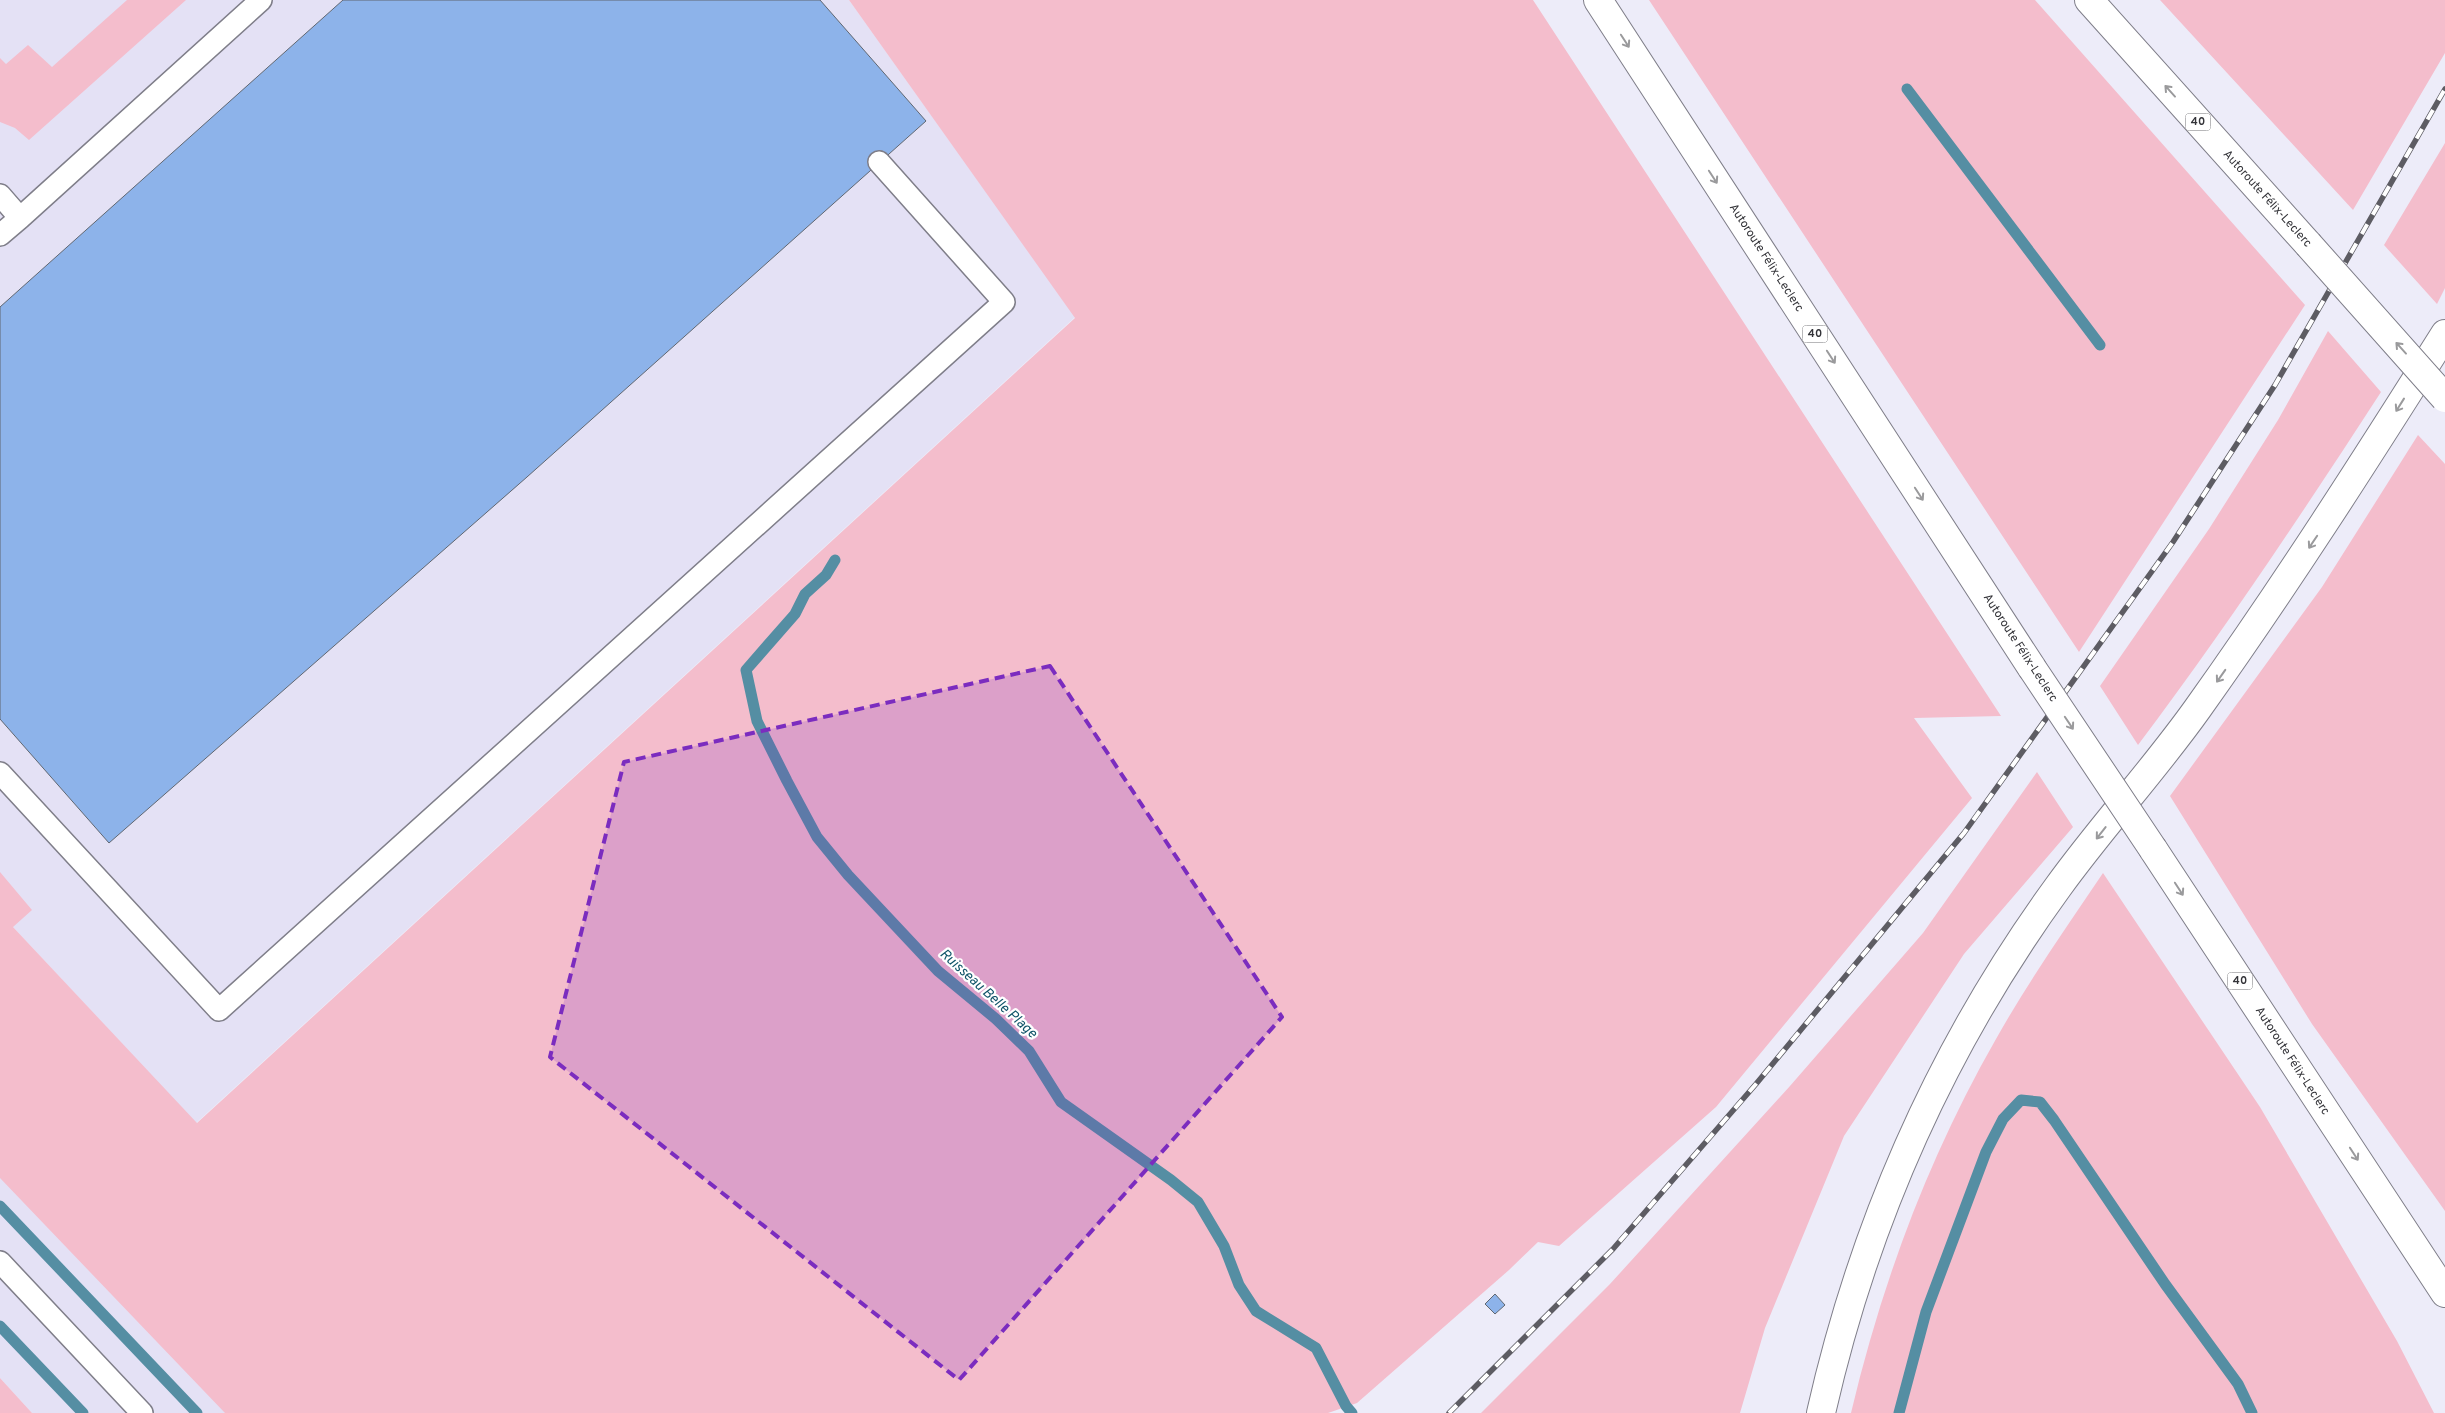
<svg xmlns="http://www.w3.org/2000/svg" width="2445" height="1413" viewBox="0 0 2445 1413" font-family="Overpass,sans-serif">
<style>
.built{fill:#e4e1f5}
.green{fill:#f4bdcc}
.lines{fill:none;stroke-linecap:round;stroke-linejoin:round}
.stream{stroke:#558ea3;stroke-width:11}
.building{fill:#8db3ea;stroke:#606771}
.lane-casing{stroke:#7f7e89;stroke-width:24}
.highway-casing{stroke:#7f7e89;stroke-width:30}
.lane{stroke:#fff;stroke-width:21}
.highway{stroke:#fff;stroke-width:28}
.rail-casing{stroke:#5d5c63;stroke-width:5.5}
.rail{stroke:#fff;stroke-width:4;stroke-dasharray:11;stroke-linecap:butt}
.highway-bridge-casing{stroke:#7f7e89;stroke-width:30;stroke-linecap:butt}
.highway-bridge{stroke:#fff;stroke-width:28}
.oneway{stroke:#9a9a9c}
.marked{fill:#7b2cbf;fill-opacity:0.2;stroke:#7b2cbf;stroke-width:4;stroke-dasharray:10 6;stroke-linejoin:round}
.labels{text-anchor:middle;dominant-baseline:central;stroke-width:4.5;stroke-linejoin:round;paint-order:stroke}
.shield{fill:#fff;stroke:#717174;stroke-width:1}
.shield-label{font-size:11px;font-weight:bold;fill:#343439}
.street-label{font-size:12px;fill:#343439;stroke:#fff}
.water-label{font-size:14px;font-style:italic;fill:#105469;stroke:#fff}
</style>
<rect width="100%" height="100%" fill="#edecf9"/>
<path class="built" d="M0 0H849L1075 317 196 1123 0 913Z
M0 1174 228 1413H32L0 1378Z"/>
<path class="green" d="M127 0H186L29 140 15 128 0 122V58L6 64 28 45 52 67Z
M849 0H1533L2001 716 1914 718 1972 798 1716 1107 1559 1246 1538 1242 1509 1270 1357 1403 1328 1413H225L0 1178V872L32 910 13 927 197 1123 1075 318Z
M1649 0H2035L2305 305 2079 652Z
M2160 0H2445V53L2353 210Z
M2445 143V288L2437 304 2384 245Z
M2328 331 2381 392C2303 512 2224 631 2138 745L2100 686 2209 529 2278 420Z
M2418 435 2445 464V1211L2312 1024 2170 796 2322 587Z
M2037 772 2073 827 1964 954 1844 1136 1765 1328 1740 1413H1481L1610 1284 1790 1086 1923 933Z
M2103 873 2260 1107 2397 1341 2434 1413H1851C1882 1282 1929 1156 1996 1039 2028 982 2066 928 2103 873Z
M0 1378 32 1413H0Z"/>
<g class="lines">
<path class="stream" d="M1907 89 2100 345
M835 560 826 575 805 594 795 614 746 670 757 721 787 781 817 837 848 875 938 971 996 1019 1029 1051 1061 1102 1171 1180 1198 1202 1224 1246 1239 1285 1256 1311 1316 1348 1346 1406 1352 1413
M0 1206 197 1413
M0 1326 83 1413
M1899 1413 1926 1312 1986 1152 2003 1119 2021 1100 2040 1102 2054 1120 2165 1284 2238 1384 2252 1413"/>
</g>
<path class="building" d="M343 0H820L926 121 527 477 109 843 0 719V307Z
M1495 1294 1505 1305 1495 1314 1485 1304Z"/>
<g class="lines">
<g class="lane-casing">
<path id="lane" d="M0 195 20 218 261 0
M0 235 20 218
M0 773 219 1010 1004 302 879 162
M0 1262 142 1413"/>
</g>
<g class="highway-casing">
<path id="highway" d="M1598 0 2032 668
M2089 0 2308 244
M2153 849 2445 1293
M1821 1413C1864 1223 1943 1045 2058 887 2102 826 2154 770 2198 708 2285 586 2365 461 2445 334"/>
</g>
<use href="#lane" class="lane"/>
<use href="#highway" class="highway"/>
<g class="rail-casing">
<path id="rail" d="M1449 1413 1613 1249 1756 1084 1964 833 2173 542 2275 385 2445 89"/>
</g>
<use href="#rail" class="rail"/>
<g class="highway-bridge-casing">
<path id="highway-bridge" d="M2308 244 2445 398
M2032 668 2153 849"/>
</g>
<use href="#highway-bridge" class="highway-bridge"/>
</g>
<defs><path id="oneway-shaft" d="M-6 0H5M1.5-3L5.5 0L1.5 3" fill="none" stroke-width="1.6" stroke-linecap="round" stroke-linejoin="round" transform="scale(1.25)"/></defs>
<g class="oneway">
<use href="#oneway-shaft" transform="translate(1625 41) rotate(57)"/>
<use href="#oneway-shaft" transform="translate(2170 91) rotate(-132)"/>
<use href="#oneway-shaft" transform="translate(1713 177) rotate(57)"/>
<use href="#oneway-shaft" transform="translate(2401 348) rotate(-132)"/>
<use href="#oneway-shaft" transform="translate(1831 357) rotate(57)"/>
<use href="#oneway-shaft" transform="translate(2400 405) rotate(122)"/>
<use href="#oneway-shaft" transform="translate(1919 494) rotate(57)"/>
<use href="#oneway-shaft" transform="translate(2313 542) rotate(124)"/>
<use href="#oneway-shaft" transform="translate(2221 676) rotate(125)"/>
<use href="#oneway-shaft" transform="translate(2069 723) rotate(56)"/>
<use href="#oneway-shaft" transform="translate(2101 833) rotate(128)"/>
<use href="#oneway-shaft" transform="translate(2179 889) rotate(57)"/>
<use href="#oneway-shaft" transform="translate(2354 1154) rotate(57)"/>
</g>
<path class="marked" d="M1050 666 1282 1017 959 1380 550 1057 624 762Z"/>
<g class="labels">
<g class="shield">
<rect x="2185.5" y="113.5" width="25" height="17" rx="4"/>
<rect x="1802.5" y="325.5" width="25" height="17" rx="4"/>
<rect x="2227.5" y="972.5" width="25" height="17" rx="4"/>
</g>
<g class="shield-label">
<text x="2198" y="122">40</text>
<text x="1815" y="334">40</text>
<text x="2240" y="981">40</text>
</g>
<g class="street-label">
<text transform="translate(2267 199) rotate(48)">Autoroute Félix-Leclerc</text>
<text transform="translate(1766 258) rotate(57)">Autoroute Félix-Leclerc</text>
<text transform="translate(2020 648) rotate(57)">Autoroute Félix-Leclerc</text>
<text transform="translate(2292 1061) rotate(57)">Autoroute Félix-Leclerc</text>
</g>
<g class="water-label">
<text transform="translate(988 994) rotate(42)">Ruisseau Belle Plage</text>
</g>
</g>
</svg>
